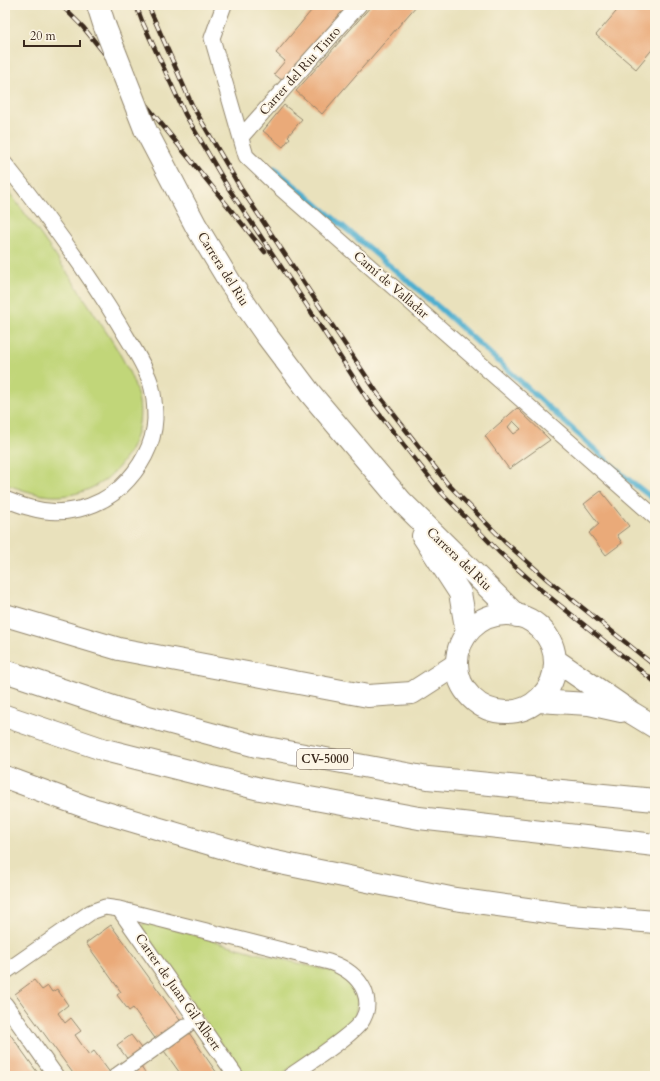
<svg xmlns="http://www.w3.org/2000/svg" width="660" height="1081" viewBox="0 0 660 1081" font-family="Cardo,serif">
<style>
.green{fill:#c1d679;stroke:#7e804c}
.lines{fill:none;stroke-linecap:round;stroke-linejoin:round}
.stream{stroke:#50afcf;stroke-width:5.5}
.building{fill:#eaaa79;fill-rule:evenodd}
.street-casing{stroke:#92866d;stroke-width:17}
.secondary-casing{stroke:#92866d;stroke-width:24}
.highway-casing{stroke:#92866d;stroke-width:24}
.street{stroke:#fff;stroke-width:15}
.secondary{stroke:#fff;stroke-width:22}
.highway{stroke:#fff;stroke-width:22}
.rail-casing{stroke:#3b2a1e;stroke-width:4.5}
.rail{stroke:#fcf5e5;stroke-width:3;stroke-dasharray:9;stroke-linecap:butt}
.secondary-bridge-casing{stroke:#92866d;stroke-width:24;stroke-linecap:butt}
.secondary-bridge{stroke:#fff;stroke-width:22}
.labels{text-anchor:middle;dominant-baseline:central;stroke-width:4;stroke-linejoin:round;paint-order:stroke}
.shield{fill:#fcf5e5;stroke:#75675a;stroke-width:1}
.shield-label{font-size:12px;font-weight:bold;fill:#3b2a1e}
.street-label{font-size:13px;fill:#3b2a1e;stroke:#fcf5e5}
</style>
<rect width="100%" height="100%" fill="#fcf5e5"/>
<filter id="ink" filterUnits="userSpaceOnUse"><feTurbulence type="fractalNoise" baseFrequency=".025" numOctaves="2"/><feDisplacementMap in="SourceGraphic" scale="8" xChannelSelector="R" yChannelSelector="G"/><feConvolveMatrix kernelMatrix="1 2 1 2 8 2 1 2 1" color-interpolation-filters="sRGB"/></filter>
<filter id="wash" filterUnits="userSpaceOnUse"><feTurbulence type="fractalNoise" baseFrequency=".012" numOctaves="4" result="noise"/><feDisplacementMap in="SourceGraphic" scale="16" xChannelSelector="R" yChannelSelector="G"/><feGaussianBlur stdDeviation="0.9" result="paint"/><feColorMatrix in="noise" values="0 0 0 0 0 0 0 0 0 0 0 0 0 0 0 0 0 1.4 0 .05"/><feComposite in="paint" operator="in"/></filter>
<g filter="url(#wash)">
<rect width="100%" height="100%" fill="#e9e1bc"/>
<path class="green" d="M5 187C38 230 70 275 99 321 115 345 134 374 139 402 143 429 131 455 113 473 95 491 67 499 43 495 30 493 17 488 5 484Z
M145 922H149L256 953 339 973 353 983 358 999 355 1016 348 1027 279 1076H243L141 927Z"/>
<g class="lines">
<path class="stream" d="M275 169 440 308 625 477 655 500"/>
</g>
<g id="blocks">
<path class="building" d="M316 5H350L283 81 274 74 285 61 276 53Z
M372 5H417L322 114 296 91Z
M622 5H655V46L636 69 596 35Z
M284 105 302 119 288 136 290 138 283 147 263 131Z
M517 408 550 440 509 469 485 436ZM513 421 521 429 514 434 508 427Z
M601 491 629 526 617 535 622 543 606 555 589 533 599 524 584 504Z
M111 925 182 1023 157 1041 133 1008 129 1011 117 995 121 992 86 943Z
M34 980 42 990 48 986 52 992 57 989 68 1005 58 1013 65 1023 71 1018 81 1031 75 1035 89 1055 94 1051 111 1074 108 1076H75L15 994Z
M5 1027 40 1076H5Z
M187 1030 219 1076H182L162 1048Z
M131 1035 143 1051 129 1061 117 1045Z
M139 1064 147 1076H138L133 1069Z"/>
</g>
</g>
<g filter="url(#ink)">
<use href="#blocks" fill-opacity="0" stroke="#92866d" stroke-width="1"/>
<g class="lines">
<g class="street-casing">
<path id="street" d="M224 5 212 38 246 156 269 178 655 517
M241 137 359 5
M5 164C46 215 85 268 119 324 128 340 140 357 147 374 153 386 155 405 155 419 154 445 140 469 121 487 97 509 62 517 31 508 22 506 13 502 5 499
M119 909 236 1076
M5 972 91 912 105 907 119 909 329 962C344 967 357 975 364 990 368 1000 368 1010 363 1019 355 1034 306 1065 290 1076
M5 1004 56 1076
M116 1076 186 1026"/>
</g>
<g class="secondary-casing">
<path id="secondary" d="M98 5 105 27
M145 129 196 226 231 284 267 336 310 393 401 501 517 616
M423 536 460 593 467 633
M457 663a49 49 0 1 1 98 0a49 49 0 1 1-98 0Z
M555 660 632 713 655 727
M537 701 589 704 621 711"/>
</g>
<g class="highway-casing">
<path id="highway" d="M5 615 119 649 368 696 412 693 457 664
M5 671 119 709 256 746 428 778 655 800
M5 716 105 750 260 789 419 818 655 845
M5 777 86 807 261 859 455 899 570 915 655 922"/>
</g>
<use href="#street" class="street"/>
<use href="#secondary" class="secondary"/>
<use href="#highway" class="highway"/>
<g class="rail-casing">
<path id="rail" d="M61 5 83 27 265 252
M136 5 142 21 185 114 229 189 304 301 368 400 441 492 499 552 541 590 655 682
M148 5 192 105 240 187 378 394 447 483 505 542 548 580 655 666"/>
</g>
<use href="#rail" class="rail"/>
<g class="secondary-bridge-casing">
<path id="secondary-bridge" d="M105 27 145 129"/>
</g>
<use href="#secondary-bridge" class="secondary-bridge"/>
</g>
</g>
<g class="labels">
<rect class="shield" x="297" y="749" width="56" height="20" rx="3"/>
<g class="shield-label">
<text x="325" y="759">CV-5000</text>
</g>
<g class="street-label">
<text transform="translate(300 71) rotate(-48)">Carrer del Riu Tinto</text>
<text transform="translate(223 269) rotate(58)">Carrera del Riu</text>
<text transform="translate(391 285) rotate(41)">Camí de Valladar</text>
<text transform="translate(459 559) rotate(44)">Carrera del Riu</text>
<text transform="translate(178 992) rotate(55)">Carrer de Juan Gil Albert</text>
</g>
</g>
<rect width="660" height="1081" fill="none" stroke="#fcf5e5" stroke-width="20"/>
<path d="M24 40v6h56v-6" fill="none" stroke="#3b2a1e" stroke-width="2"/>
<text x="30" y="40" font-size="12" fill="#3b2a1e" stroke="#fcf5e5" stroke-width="3" paint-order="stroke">20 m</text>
</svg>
